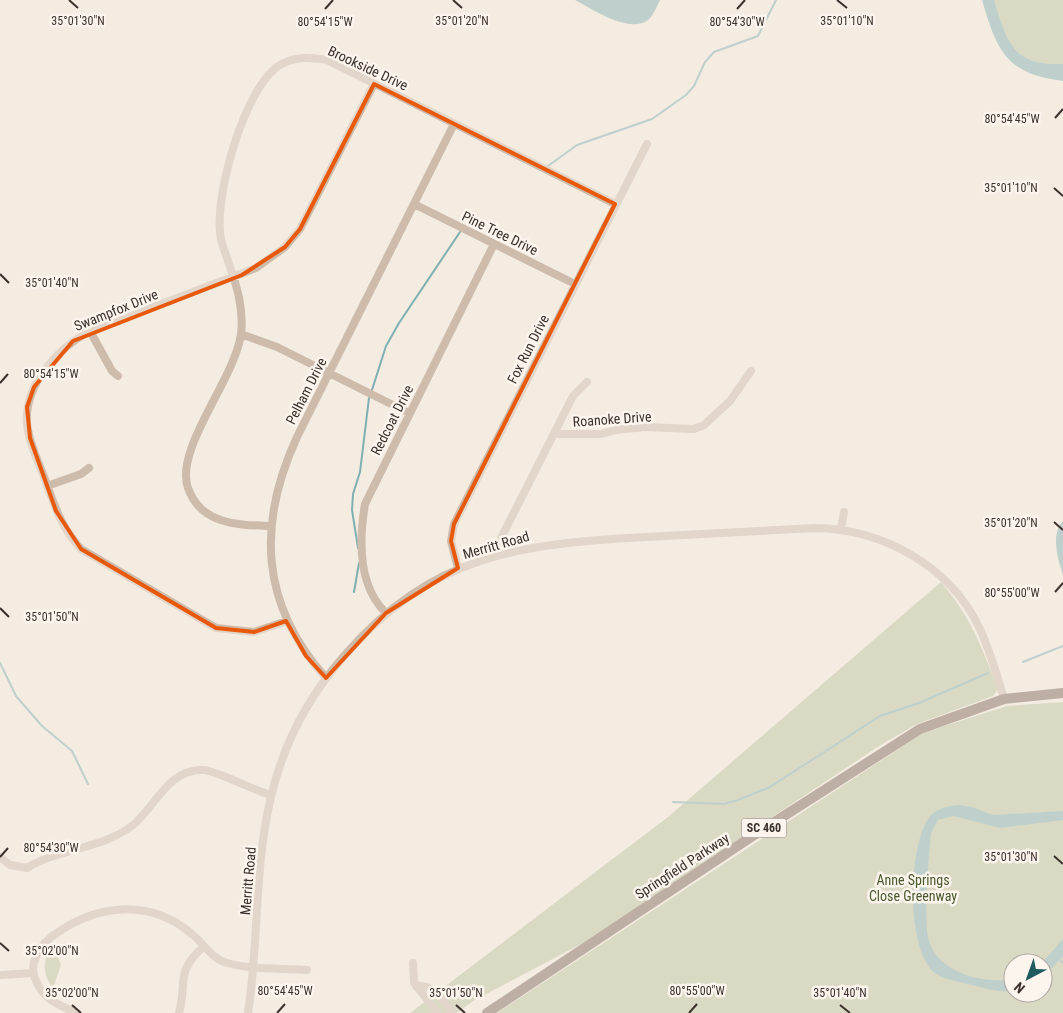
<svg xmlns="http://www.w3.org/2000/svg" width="1063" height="1013" viewBox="0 0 1063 1013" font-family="'Roboto Condensed',sans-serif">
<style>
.green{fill:#b8c4a0;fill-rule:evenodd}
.water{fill:#7fb0b2}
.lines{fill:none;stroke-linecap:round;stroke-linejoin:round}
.stream{stroke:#7fb0b2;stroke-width:2}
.minor{stroke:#cdbbac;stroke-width:8}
.major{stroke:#7d675c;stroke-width:10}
.marked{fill:none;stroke:#e8590c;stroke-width:4;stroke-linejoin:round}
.ticks{fill:none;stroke:#3b302b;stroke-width:2}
.labels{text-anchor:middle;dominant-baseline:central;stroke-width:5;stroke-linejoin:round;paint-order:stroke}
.shield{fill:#fbf5ee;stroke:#756b66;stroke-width:1}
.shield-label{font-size:12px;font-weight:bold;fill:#3b302b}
.street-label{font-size:14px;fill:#3b302b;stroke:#fbf5ee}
.park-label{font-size:14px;fill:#4a5a2e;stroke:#fbf5ee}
.ticks-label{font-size:12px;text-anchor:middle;fill:#3b302b;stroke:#fbf5ee;stroke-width:5;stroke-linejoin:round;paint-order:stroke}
</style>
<rect width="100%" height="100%" fill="#f4ebe1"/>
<path class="green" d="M988 0H1063V72H1046L1012 55Z
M941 582C972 619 981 646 998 689L993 696 917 724 879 746 583 943 473 1001 457 1013H410L668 817Z
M1063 702V1013H497L923 733 1007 706ZM1013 963H1043V993H1013Z
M53 945 61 965 53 988C42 974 42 959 53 945Z"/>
<path class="water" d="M575 0H660C657 6 653 16 648 20 629 34 592 9 575 0Z
M982 0H994C1007 43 1013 66 1063 64V81C1006 74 997 51 982 0Z
M1063 521V575C1058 559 1050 535 1063 521Z
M958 805 972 807 993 815 1063 811V820L1000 828 954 816 938 820 931 833C929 855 922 926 930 944 942 974 984 984 1013 979V991C1000 993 984 988 972 985 961 982 944 980 935 973 905 950 908 844 930 816 938 808 947 806 958 805Z
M1063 939V956L1043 978 1042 963Z"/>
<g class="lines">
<path class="stream" d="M548 166 577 145 652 119 686 95 694 86 705 62 714 52 758 36 776 0
M372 390 386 346 399 323 460 232
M358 548 352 510 353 494 360 472 369 398
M354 592 359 563
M1023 662 1063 646
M0 663 16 696 42 726 72 751 88 784
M673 802 724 804 738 800 770 787 880 716 919 703 988 673
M1059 959 1063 963"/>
<path class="minor" d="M414 204 575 284
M90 331 112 371 118 376
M241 334 277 347 409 413
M554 434H601L616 430 645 427 694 429 704 425 730 401 751 371
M47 486 81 474 89 468
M271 526C238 525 201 525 188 488 174 449 235 379 241 334 244 310 237 286 229 264 226 253 220 243 220 231 216 192 244 91 277 67 293 56 308 57 327 60L615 204
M841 529 844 512
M497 555 499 542 573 396 587 382
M458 568 451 541 454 524 647 144
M386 613C358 586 359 540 365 504L494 244
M287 621 254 632 216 628 81 549C62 529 55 507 46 482 39 463 29 444 27 424 24 384 58 348 90 331L256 268 285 247 300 229 374 84
M326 678C260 604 257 524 297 437L454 124
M0 857 10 865 27 868C59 848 103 849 133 825 156 806 168 769 203 770 216 770 254 791 271 795
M413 963 414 983 438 1013
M0 975 33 973
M416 986C433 983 443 1001 452 1013
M77 1013C58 1005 42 999 35 978 29 964 39 947 50 938 94 904 149 897 193 935 205 945 212 959 227 963 253 970 281 968 307 970
M179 1013C188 981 174 973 204 946
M248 1013C259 942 254 867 271 797 283 745 309 696 344 656 432 554 519 544 646 537 703 534 759 531 815 528 882 529 949 565 979 627 990 650 997 675 1004 699"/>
<path class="major" d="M487 1013 751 837 920 729 1004 699 1063 693"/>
</g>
<path d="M0 0H1063V1013H0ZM374 84 615 204 454 524 451 541 458 568 386 613 326 678 306 656 286 621 254 632 216 628 81 549 56 511 30 438 27 407 34 387 73 341 242 275 285 247 300 229Z" fill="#f4ebe1" fill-opacity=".55" fill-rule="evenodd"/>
<path class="marked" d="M374 84 615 204 454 524 451 541 458 568 386 613 326 678 306 656 286 621 254 632 216 628 81 549 56 511 30 438 27 407 34 387 73 341 242 275 285 247 300 229Z"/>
<path class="ticks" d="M69 0 78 8M453 0 462 8M837 0 847 8M325 9 333 0M737 9 745 0M1055 118 1063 109M1054 188 1063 196M0 274 9 283M0 383 8 374M1054 522 1063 530M1055 592 1063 583M0 608 9 617M1054 856 1063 864M0 857 8 848M0 943 9 951M72 1005 81 1013M456 1005 465 1013M840 1005 850 1013M277 1013 285 1004M689 1013 697 1004"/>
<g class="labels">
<rect class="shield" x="741.5" y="818.5" width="45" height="19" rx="4"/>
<g class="shield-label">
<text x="764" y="828">SC 460</text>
</g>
<g class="street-label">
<text transform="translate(368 68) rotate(25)">Brookside Drive</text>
<text transform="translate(500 233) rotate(26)">Pine Tree Drive</text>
<text transform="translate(116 310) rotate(-22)">Swampfox Drive</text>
<text transform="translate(528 349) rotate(-63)">Fox Run Drive</text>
<text transform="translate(306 391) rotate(-63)">Pelham Drive</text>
<text transform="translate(612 419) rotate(-4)">Roanoke Drive</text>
<text transform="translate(392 420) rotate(-63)">Redcoat Drive</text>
<text transform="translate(496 545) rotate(-16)">Merritt Road</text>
<text transform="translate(682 866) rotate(-33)">Springfield Parkway</text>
<text transform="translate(248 881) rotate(-85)">Merritt Road</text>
</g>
<g class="park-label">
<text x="913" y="880">Anne Springs<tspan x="913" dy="16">Close Greenway</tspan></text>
</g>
</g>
<g class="ticks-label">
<text x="78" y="25">35°01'30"N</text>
<text x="462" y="25">35°01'20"N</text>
<text x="847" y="25">35°01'10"N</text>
<text x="325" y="26">80°54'15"W</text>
<text x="737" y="26">80°54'30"W</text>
<text x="1012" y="123">80°54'45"W</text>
<text x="1011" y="192">35°01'10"N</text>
<text x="52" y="287">35°01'40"N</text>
<text x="51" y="378">80°54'15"W</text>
<text x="1011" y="527">35°01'20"N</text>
<text x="1012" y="597">80°55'00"W</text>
<text x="52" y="621">35°01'50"N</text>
<text x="51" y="852">80°54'30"W</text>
<text x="1011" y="861">35°01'30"N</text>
<text x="52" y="955">35°02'00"N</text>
<text x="285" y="995">80°54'45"W</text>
<text x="697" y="995">80°55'00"W</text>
<text x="72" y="997">35°02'00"N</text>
<text x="456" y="997">35°01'50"N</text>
<text x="840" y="997">35°01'40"N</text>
</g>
<g transform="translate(1028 978) rotate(221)"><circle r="24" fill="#fbf5ee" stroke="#aea6a0"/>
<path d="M0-4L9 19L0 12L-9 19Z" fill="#1f5a5e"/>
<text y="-8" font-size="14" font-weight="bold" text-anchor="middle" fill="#3b302b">N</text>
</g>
</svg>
